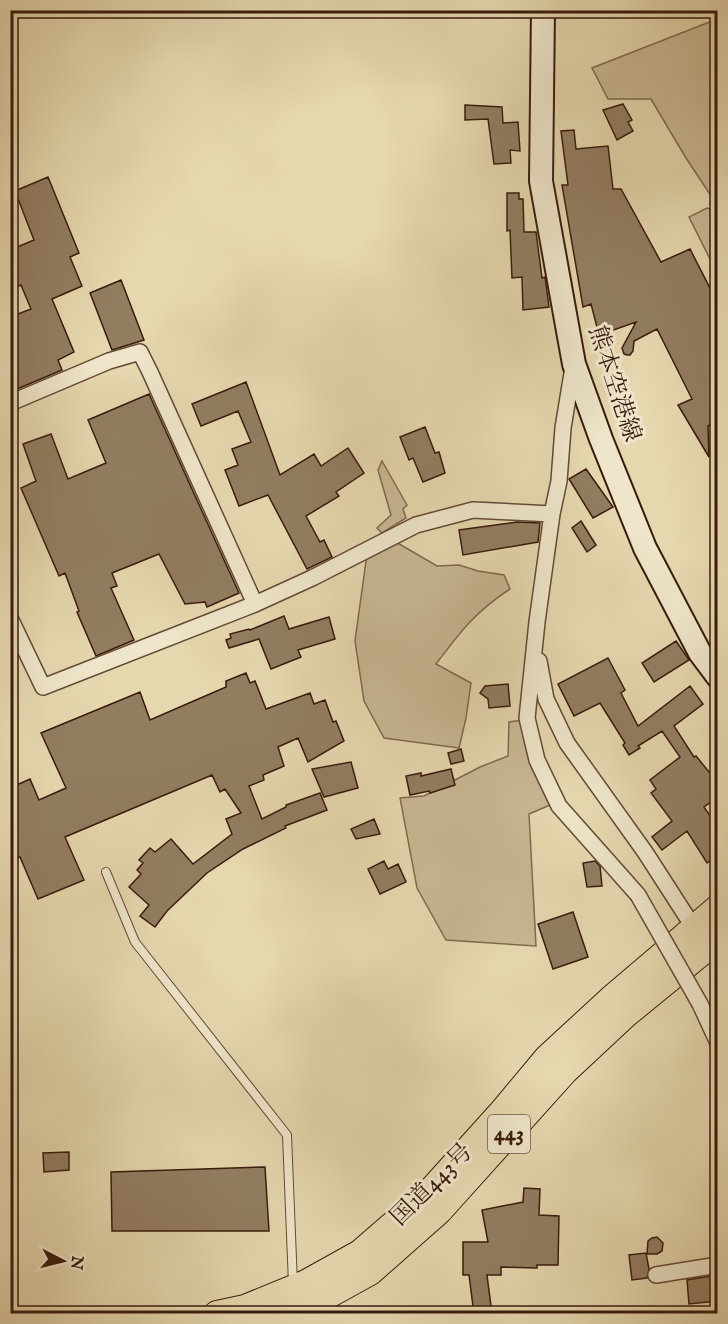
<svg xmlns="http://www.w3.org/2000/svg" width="728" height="1324" viewBox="0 0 728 1324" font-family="'IM FELL English','Noto Serif JP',serif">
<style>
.green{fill:#c8b793;stroke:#806950;stroke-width:1.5}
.building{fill:#927d61;stroke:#391b0d;stroke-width:1.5}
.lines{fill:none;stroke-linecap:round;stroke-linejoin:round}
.service-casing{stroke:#644a35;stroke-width:10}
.minor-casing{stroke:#644a35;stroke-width:18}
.secondary-casing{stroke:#391b0d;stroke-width:26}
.trunk-casing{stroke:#391b0d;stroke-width:28}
.service{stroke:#eee5ca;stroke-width:8}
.minor{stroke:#eee5ca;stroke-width:15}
.secondary{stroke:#eee5ca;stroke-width:22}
.trunk{stroke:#e5d7ae;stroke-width:26}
.minor-bridge-casing{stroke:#644a35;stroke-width:18;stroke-linecap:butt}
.minor-bridge{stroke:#eee5ca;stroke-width:15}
.labels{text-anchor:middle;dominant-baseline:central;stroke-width:6;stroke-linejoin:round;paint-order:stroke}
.shield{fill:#eee5ca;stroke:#6f5846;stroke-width:1.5}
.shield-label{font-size:22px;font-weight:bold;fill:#391b0d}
.street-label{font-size:24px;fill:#391b0d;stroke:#eee5ca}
</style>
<rect width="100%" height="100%" fill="#e5d7ae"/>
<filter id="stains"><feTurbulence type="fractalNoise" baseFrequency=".00333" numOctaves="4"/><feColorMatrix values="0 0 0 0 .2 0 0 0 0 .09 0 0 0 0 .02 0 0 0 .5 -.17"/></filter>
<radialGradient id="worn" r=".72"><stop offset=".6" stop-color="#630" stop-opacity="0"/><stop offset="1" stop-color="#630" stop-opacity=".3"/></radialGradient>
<path class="green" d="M717 19V205L686 158 651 99H608L592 68Z
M707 208 717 211V273L689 217Z
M382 461 407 505 403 509 406 518 382 533 377 528 391 515 378 470Z
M389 538 437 566 459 565 478 571 504 575 510 589C475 612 461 631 436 664L471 683 466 718 459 748 384 738 364 701 355 641 367 554Z
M523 720 557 802 529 814 536 946 446 940 417 888 400 798 424 796 480 767 508 756 509 722Z"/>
<path class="building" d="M623 104 632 120 628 122 633 131 617 140 603 110Z
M465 105 502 107 503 123 518 122 520 151 510 150 511 163 494 164 488 119 465 120Z
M574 130 576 149 608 146 613 189H621L661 262 690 249 717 302V421L708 426 709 457 678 405 692 399 657 329 634 341 633 351 630 355H627L624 354 622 348 636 322 599 335 591 304 583 307 562 185H568L561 131Z
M48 177 79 253 70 257 82 286 52 299 74 352 58 360 62 370 10 392V317L31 309 21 285 10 290V250L34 240 15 191Z
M507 193H519V199H523L524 232H536L542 278 545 277 549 307 523 310 522 277 512 278 510 230 507 231Z
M121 280 144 340 112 350 90 293Z
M246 382 280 475 314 454 321 466 348 448 364 473 336 492 339 496 306 516 320 542 324 540 332 557 307 569 268 495 239 506 225 470 238 465 232 449 251 442 238 411 201 426 192 404Z
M149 394 239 593 207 607 205 602 185 604 159 554 112 573 117 586 111 588 134 640 96 656 77 612 79 611 65 573 59 576 21 488 36 481 23 444 51 434 68 479 106 463 88 420Z
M425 427 435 453 439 452 445 473 423 482 413 458 409 460 400 437Z
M586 469 613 507 593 518 569 479Z
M581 521 596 545 587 552 572 528Z
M517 522 540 523 538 542 463 555 459 530Z
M284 616 289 629 329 617 335 639 298 650 301 657 271 669 259 639 229 648 226 640 231 638 230 634 249 629 250 630Z
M676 641 689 660 654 682 642 663Z
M608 658 625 690 621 693 638 726 690 686 703 704 674 726 694 757 696 756 709 772 717 765V798L704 807 717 826V856L707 863 687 831 662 850 652 837 672 821 651 793 656 789 650 780 680 757 662 731 638 746 640 748 629 755 623 745 625 743 600 703 574 716 558 684Z
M246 673 250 683 255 681 266 709 310 693 314 704 325 700 333 722 336 721 344 741 308 762 298 738 278 747 284 766 263 775 264 780 249 786 262 819 286 807V805L320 793 327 810 285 826 286 828 243 849 207 873 167 911 155 927 140 916 149 905 129 887 141 874 137 870 143 863 139 860 150 848 155 852 171 839 193 864 232 834 226 819 241 813 225 789 220 792 212 775 65 837 84 880 38 899 20 857 10 861V788L30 779 39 800 66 788 41 733 140 692 150 720 226 687V681Z
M508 684 510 706 489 708 488 699 480 693 485 686Z
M461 749 464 761 451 764 448 753Z
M351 762 358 788 324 797 312 769Z
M451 769 455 785 430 793 429 791 410 795 406 776 421 773V776Z
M374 819 380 834 356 839 351 829Z
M384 861 388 869 398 864 406 882 380 894 368 869Z
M595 861 600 866 602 886 587 887 583 863Z
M573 912 588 957 553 969 538 924Z
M69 1152V1170L44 1172 43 1153Z
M265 1167 269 1231H112L111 1172Z
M524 1188 540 1189 539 1215 559 1216 558 1265H537V1268L501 1267V1275H487L492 1314H474L469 1275H463V1242H488L482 1210 523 1202Z
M657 1237 663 1243 662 1251 657 1254H647L648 1241 652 1238Z
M646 1253 649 1269 647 1278 632 1280 629 1255Z
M717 1275V1301L689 1304 687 1280Z"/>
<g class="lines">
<g class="service-casing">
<path id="service" d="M106 872 135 942 287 1135 293 1284"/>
</g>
<g class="minor-casing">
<path id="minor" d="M573 367 563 428 559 481 552 514 537 622 527 718 537 760 559 806 638 895
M10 403 109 361 140 352 150 372 255 604
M10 618 43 687 255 604 312 578 416 525 473 510 552 514
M539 661 546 699 567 743 645 852 694 928
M700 1004 718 1043
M656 1275 718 1265"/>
</g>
<g class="secondary-casing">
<path id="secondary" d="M543 10 541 181 574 364 601 439 645 548 700 653 718 677"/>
</g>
<g class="trunk-casing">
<path id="trunk" d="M217 1314 245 1308 306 1283 360 1253 428 1194 502 1112 547 1058 611 999 718 908
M290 1314 312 1304 370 1272 439 1211 565 1071 625 1015 718 939"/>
</g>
<use href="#service" class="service"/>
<use href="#minor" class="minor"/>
<use href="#secondary" class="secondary"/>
<use href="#trunk" class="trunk"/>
<g class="minor-bridge-casing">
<path id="minor-bridge" d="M638 895 700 1004"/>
</g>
<use href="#minor-bridge" class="minor-bridge"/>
</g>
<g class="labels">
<rect class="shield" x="488" y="1115" width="42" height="38" rx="4.5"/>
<g class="shield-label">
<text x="509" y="1134">443</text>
</g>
<g class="street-label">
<text transform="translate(614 384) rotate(72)">熊本空港線</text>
<text transform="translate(432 1185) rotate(-45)">国道443号</text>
</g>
</g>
<rect width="728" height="1324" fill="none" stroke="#e5d7ae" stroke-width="36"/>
<rect x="12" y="12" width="704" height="1300" fill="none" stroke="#391b0d" stroke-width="3"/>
<rect x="18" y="18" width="692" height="1288" fill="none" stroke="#391b0d" stroke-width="1.5"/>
<g transform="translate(63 1261) rotate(97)" stroke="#eee5ca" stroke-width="4.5" paint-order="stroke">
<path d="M0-4.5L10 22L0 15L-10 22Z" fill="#391b0d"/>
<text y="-9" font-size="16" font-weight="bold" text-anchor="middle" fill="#391b0d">N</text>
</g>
<rect width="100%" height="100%" filter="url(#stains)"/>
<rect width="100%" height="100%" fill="url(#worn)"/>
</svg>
